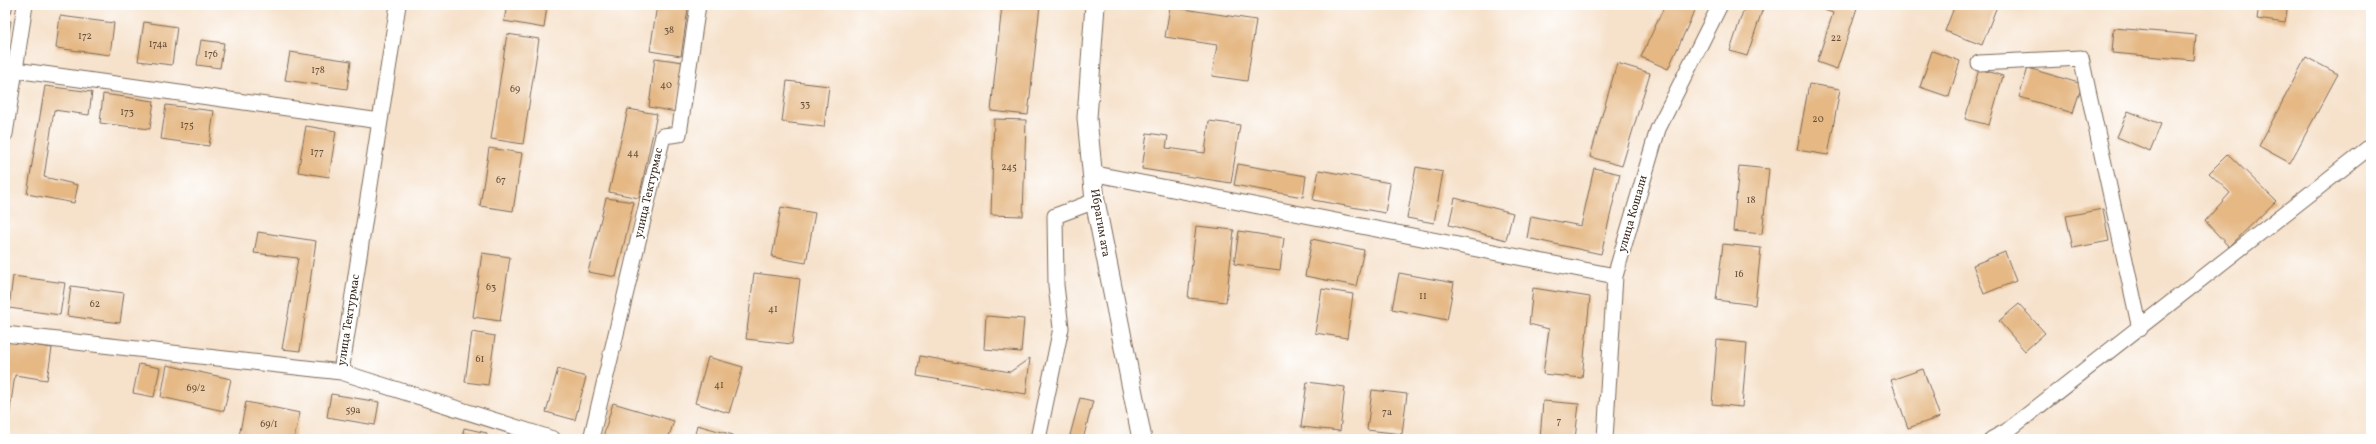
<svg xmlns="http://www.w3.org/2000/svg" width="2376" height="444" viewBox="0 0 2376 444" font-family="Vollkorn,serif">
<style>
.building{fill:#e5b884}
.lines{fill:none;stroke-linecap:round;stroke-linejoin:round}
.minor-casing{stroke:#7c6a5a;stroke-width:17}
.tertiary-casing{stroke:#7c6a5a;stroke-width:21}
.minor{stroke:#fff;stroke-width:15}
.tertiary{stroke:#fff;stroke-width:19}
.labels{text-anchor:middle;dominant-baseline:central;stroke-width:4;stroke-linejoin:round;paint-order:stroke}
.number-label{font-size:10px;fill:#664e38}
.street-label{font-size:12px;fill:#3b2a1e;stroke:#fff}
</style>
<rect width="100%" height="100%" fill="#fff"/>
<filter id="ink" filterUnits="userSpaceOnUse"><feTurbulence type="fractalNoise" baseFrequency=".025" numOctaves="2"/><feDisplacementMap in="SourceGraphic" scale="8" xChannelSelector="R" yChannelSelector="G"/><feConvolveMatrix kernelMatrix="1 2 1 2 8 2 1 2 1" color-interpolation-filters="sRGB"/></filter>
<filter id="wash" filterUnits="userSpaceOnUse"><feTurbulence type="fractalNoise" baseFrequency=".012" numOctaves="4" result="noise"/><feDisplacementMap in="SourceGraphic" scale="16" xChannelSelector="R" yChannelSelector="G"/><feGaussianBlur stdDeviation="0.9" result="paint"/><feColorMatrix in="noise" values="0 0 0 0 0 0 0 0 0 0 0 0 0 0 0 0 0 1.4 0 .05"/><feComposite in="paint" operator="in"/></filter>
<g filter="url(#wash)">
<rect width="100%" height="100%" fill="#f6e1ca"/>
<g id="blocks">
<path class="building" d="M5 5H13L11 13 5 12Z
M507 5H547L544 28 504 21Z
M657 5 688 8 681 56 650 51Z
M1002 5H1040L1028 115 991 111Z
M1665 5H1689L1696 8 1668 69 1641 57Z
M1745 5H1764L1747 56 1730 51Z
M1810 5H1850L1857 8 1837 69 1817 62 1833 13Z
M1955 5 1997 6 1982 45 1945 31Z
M2259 5H2288L2285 23 2257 19Z
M1170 7 1256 20 1247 81 1212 76 1217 45 1165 37Z
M60 16 114 23 110 55 56 48Z
M5 20 11 21 6 51H5Z
M144 22 177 27 172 65 138 61Z
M2114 28 2196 35 2194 60 2112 53Z
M507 34 539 39 523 144 491 139Z
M201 40 224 43 220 68 197 65Z
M1932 51 1960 61 1949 97 1920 87Z
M290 52 351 61 347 89 285 80Z
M2306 57 2338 74 2290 163 2259 146Z
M655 58 683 62 676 112 649 107Z
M1617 63 1650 73 1622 166 1590 157Z
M2028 68 2082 84 2073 113 2019 97Z
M1979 69 2003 76 1989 125 1965 119Z
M787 81 829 86 824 127 782 122Z
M1809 84 1840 89 1828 155 1797 150Z
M45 86 92 92 89 115 54 110 44 177 78 185 74 203 27 194Z
M103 94 154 101 150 129 100 123Z
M166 105 214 111 209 146 161 139Z
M628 109 657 114 639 198 609 192Z
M2128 111 2161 124 2150 151 2117 137Z
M994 119 1026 120 1023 216 991 215Z
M1209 121 1240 125 1231 183 1142 169 1147 133 1168 136 1166 148 1205 153Z
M306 126 336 131 329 177 298 172Z
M489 148 522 153 513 211 480 206Z
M2228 154 2276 201 2229 247 2205 221 2230 193 2209 173Z
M1238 164 1306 176 1303 197 1234 185Z
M1739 166 1769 169 1762 234 1733 231Z
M1416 167 1443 172 1434 223 1407 218Z
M1594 168 1620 174 1601 254 1527 238 1531 216 1581 226Z
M1319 170 1390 183 1385 213 1313 200Z
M606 198 634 202 616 277 588 272Z
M1455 198 1513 213 1506 240 1449 225Z
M781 207 815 213 806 263 772 257Z
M2103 209 2109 241 2073 248 2066 216Z
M1196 226 1234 230 1226 302 1188 298Z
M1239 231 1284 238 1280 270 1234 264Z
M258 232 316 241 300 351 282 349 298 258 254 253Z
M1312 239 1364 250 1356 286 1305 276Z
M1723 244 1761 248 1755 305 1716 300Z
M2005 252 2016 281 1984 294 1973 265Z
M482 253 510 257 500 321 473 317Z
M754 273 800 279 792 344 746 339Z
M1399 273 1454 283 1447 320 1392 309Z
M13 276 65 283 60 315 9 308Z
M71 286 124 293 120 323 67 316Z
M1533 288 1590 297 1582 378 1543 374 1549 329 1529 324Z
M1322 289 1353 294 1347 338 1315 333Z
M2019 304 2045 333 2025 351 1999 321Z
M986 316 1024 319 1021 352 984 349Z
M472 332 495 336 488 385 465 382Z
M1717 340 1747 343 1742 407 1712 404Z
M5 341 52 348 47 380 15 375 6 436Z
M920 356 1010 372 1030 358 1026 394 917 376Z
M708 357 743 367 729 413 695 403Z
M139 364 160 368 154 397 133 393Z
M167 365 231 379 224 411 161 397Z
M558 369 586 377 575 420 546 412Z
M1923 369 1940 417 1908 428 1891 380Z
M1307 382 1345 387 1340 431 1301 427Z
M1372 390 1407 394 1402 434 1367 430Z
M331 394 379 402 375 425 327 417Z
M1080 398 1093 401 1083 439H1069Z
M1543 401 1579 404 1575 439H1540Z
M246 402 300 413 294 439H254L239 436Z
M613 403 674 421 668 439 603 437Z
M697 425 733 435 732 439H694Z
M464 428 487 433 486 439H462Z"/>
</g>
</g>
<g filter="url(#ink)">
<use href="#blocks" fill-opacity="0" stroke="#7c6a5a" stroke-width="1"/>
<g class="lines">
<g class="minor-casing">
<path id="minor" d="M1979 63 2081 58 2140 329
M15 70 380 121
M5 134 25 5
M1091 173 1615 276
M5 334 341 372 398 5
M341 372 553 439
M591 439 663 136 679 134 698 5
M1038 439 1061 328 1056 285 1055 216 1095 201
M1605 439 1615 276 1658 129 1720 5
M1992 439 2007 431 2371 146"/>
</g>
<g class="tertiary-casing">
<path id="tertiary" d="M1095 5 1087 118 1095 201 1142 439"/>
</g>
<use href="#minor" class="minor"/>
<use href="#tertiary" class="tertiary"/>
</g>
</g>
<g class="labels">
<g class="number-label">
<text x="669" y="30">38</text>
<text x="85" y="36">172</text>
<text x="1836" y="38">22</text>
<text x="158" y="44">174а</text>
<text x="211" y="54">176</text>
<text x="318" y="70">178</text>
<text x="666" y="85">40</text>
<text x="515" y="89">69</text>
<text x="805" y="104">33</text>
<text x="127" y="112">173</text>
<text x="1818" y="119">20</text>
<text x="187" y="125">175</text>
<text x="317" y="152">177</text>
<text x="633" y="153">44</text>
<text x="1009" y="167">245</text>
<text x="501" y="180">67</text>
<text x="1751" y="200">18</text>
<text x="1739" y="274">16</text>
<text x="491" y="287">63</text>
<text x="1423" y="296">11</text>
<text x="95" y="304">62</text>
<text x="773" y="309">41</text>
<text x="480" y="359">61</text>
<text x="719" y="385">41</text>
<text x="196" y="388">69/2</text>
<text x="353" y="410">59а</text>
<text x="1387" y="412">7а</text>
<text x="1559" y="421">7</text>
<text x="269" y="424">69/1</text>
</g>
<g class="street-label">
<text transform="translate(649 193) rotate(-77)">улица Тектурмас</text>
<text transform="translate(1633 214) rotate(-74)">улица Кошали</text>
<text transform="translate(1100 223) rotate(80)">Ибрагим ата</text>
<text transform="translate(349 320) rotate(-81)">улица Тектурмас</text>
</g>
</g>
<rect width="2376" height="444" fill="none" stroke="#fff" stroke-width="20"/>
</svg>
